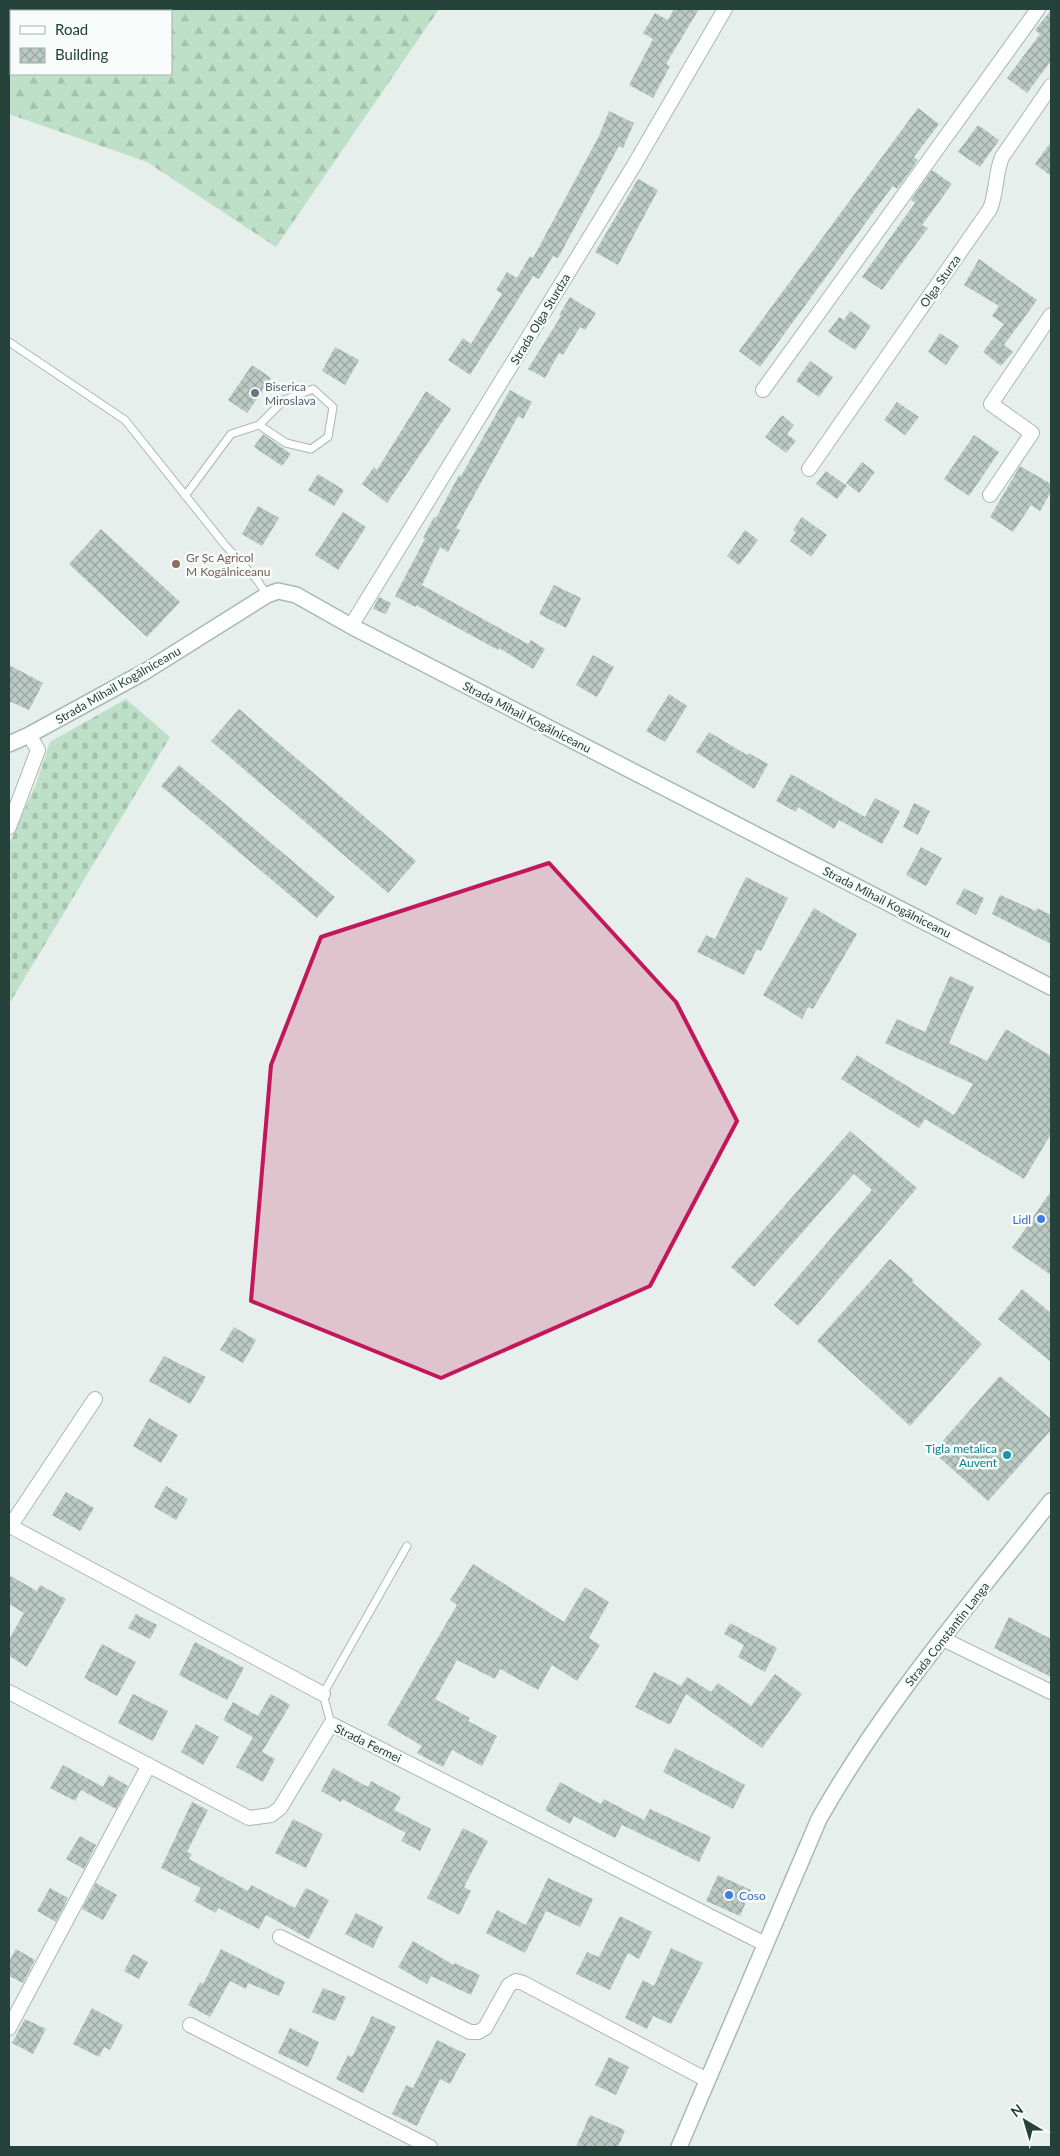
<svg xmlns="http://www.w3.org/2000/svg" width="1060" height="2156" viewBox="0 0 1060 2156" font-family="Lato,sans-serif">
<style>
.forest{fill:url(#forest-firs);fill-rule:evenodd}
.cemetery{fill:url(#cemetery-stones)}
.building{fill:url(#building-cross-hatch)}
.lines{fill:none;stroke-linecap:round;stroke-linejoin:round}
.lane-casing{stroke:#a8b8b2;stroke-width:9}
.street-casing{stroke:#a8b8b2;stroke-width:16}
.secondary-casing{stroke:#a4bbb3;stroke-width:18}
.lane{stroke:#fff;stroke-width:7}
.street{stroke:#fff;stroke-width:14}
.secondary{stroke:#fff;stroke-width:15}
.marked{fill:#c2185b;fill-opacity:0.2;stroke:#c2185b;stroke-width:4;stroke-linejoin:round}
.worship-dot{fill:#6b7280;stroke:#f7fbf9;stroke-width:2}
.education-dot{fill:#8d6e63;stroke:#f7fbf9;stroke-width:2}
.shop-dot{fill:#3f7fe0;stroke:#f7fbf9;stroke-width:2}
.culture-dot{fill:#0f9aa8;stroke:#f7fbf9;stroke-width:2}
.labels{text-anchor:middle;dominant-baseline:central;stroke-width:5;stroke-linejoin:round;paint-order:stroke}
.street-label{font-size:12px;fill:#24423a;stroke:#f7fbf9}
.worship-label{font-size:12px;fill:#5b616d;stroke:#f7fbf9;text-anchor:start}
.education-label{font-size:12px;fill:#785e54;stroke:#f7fbf9;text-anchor:start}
.shop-label{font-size:12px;fill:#366cbe;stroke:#f7fbf9;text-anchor:end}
.culture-label{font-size:12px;fill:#0d838f;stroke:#f7fbf9;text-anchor:end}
</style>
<defs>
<pattern id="forest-firs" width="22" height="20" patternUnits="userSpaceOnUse" patternTransform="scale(1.25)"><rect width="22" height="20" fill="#bfe0c8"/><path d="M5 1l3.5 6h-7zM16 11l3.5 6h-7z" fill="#a4c1ad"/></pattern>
<pattern id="cemetery-stones" width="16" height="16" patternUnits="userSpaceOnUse" patternTransform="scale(1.25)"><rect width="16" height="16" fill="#bfe0c8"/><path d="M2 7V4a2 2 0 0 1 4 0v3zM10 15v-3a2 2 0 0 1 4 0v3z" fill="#a4c1ad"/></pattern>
<pattern id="building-cross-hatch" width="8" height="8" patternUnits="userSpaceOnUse" patternTransform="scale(1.25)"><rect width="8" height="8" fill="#bbcac4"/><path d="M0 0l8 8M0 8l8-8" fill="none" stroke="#98a6a0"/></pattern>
</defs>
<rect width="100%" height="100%" fill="#e6efeb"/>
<path class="forest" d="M9 9H439L276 247 147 162 9 114ZM11 11H171V74H11Z"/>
<path class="cemetery" d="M126 699 170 737 9 1004V844L36 784 50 742Z"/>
<path class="building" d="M674 9H699L666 64 670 66 653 98 629 85 653 39 643 33 655 13 668 20Z
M1051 10V61L1027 93 1007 78 1040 34 1035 30Z
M918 108 939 124 914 157 918 160 897 189 893 186 886 195 760 367 739 351Z
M609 111 634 123 623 148 619 146 558 258 553 256 539 279 533 276 470 375 448 360 463 338 471 344 502 294 496 290 507 272 517 278 530 256 533 258 599 136Z
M978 125 999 140 980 167 958 152Z
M1051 142V176L1035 164Z
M932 170 952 184 922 225 928 228 882 290 862 277 915 203 911 200Z
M638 179 658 190 618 265 595 252Z
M979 259 1037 300 1004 345 1013 352 1001 366 983 352 1004 324 992 316 999 306 964 285Z
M570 297 596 313 585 330 580 327 563 355 559 353 545 378 528 369 561 316 559 315Z
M850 311 871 326 855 350 828 332 839 317 844 320Z
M940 333 959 346 946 365 928 352Z
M335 347 359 360 345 385 322 371Z
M810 361 833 377 819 397 796 381Z
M252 365 271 378 247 413 228 400Z
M510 390 532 402 523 419 518 416 456 528 460 530 448 552 440 547 422 585 528 644 531 640 545 649 533 669 499 648 498 650 416 605 415 607 395 596 425 539 423 538 434 517 436 518 459 475 461 476Z
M426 391 451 409 387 503 362 484 374 467 377 470Z
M897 402 919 417 905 435 884 420Z
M782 415 794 425 787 434 796 441 786 453 765 437Z
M263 434 291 454 282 466 254 447Z
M974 435 999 452 969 496 944 479Z
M862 462 875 472 859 493 846 483Z
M1020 466 1051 484V492L1040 511 1031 505 1013 532 990 517Z
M826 471 847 486 837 499 816 484Z
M318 474 344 490 334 506 308 490Z
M258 506 279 518 262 546 242 534Z
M343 512 366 527 338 570 315 555Z
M802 517 827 535 811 557 790 541 796 532 793 530Z
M101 529 180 602 147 637 69 564Z
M745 530 758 540 739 565 727 556Z
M554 585 581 598 566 628 539 614Z
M379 597 391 603 386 614 373 609Z
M593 655 614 667 597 697 576 685Z
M9 665 43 683 29 710 9 701Z
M669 694 687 706 665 742 646 731Z
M239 709 416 861 388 893 211 741Z
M709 732 747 755 749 753 768 764 754 789 696 752Z
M179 765 335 897 317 918 161 786Z
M791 774 865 817 875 798 900 811 882 844 839 820 834 829 798 807 796 812 776 801Z
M914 803 930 811 918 835 903 827Z
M921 847 942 858 926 886 906 875Z
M746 877 788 898 761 951 757 949 744 975 697 952 706 935 715 939Z
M964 888 984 898 976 915 956 904Z
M1000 895 1036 911 1037 908 1051 915V944L992 914Z
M814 908 857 934 813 1009 808 1007 802 1019 763 995Z
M950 976 974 987 949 1043 987 1061 1006 1029 1051 1056V1134L1024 1179 925 1119 919 1128 841 1079 857 1055 954 1115 973 1084 885 1043 897 1019 925 1032Z
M850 1131 917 1188 798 1326 774 1305 872 1190 854 1174 754 1287 731 1267Z
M1051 1191V1275L1012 1248Z
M890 1259 914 1280 912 1282 982 1344 910 1426 817 1341Z
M1022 1289 1051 1313V1362L998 1319Z
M234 1327 256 1340 243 1363 220 1350Z
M164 1356 206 1377 190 1404 149 1381Z
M1000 1376 1051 1419V1430L988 1501 933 1452Z
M149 1418 178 1435 161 1463 133 1446Z
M166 1486 188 1499 176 1520 154 1507Z
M66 1492 94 1508 80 1531 52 1515Z
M473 1564 564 1622 585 1587 609 1602 589 1638 600 1645 577 1681 552 1665 538 1690 500 1669 495 1679 457 1660 435 1699 470 1718 468 1721 497 1736 482 1766 452 1750 443 1767 417 1753 422 1746 387 1725 457 1605 450 1600Z
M9 1575 37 1591 40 1585 66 1599 27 1667 9 1656V1639L24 1613 9 1604Z
M136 1614 157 1625 150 1639 128 1628Z
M1009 1617 1051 1639V1677L994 1648Z
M730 1623 777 1648 765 1672 738 1657 744 1645 724 1634Z
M195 1642 244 1668 227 1700 179 1675Z
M102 1644 136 1662 117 1696 84 1678Z
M654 1672 681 1686 687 1677 711 1692 718 1683 751 1706 775 1674 802 1694 762 1748 686 1694 670 1725 635 1707Z
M133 1694 168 1711 153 1741 118 1723Z
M271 1694 290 1705 262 1752 275 1759 263 1782 236 1767 253 1737 223 1720 233 1702 258 1716Z
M196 1724 219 1737 203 1765 181 1752Z
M675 1748 745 1785 733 1809 663 1772Z
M63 1765 103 1787 109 1775 128 1786 116 1809 81 1790 75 1801 50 1788Z
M333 1768 368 1787 371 1781 401 1797 394 1810 431 1829 420 1851 401 1841 406 1833 342 1799 341 1802 321 1791Z
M560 1782 601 1804 604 1799 644 1820 650 1809 711 1837 699 1862 622 1825 615 1838 574 1816 570 1824 545 1810Z
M192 1802 208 1810 187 1852 192 1854 189 1859 248 1891 251 1885 295 1908 306 1888 329 1900 309 1939 266 1915 259 1929 218 1908 216 1913 194 1901 201 1888 161 1868Z
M293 1819 323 1834 306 1868 275 1853Z
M463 1828 488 1841 464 1887 471 1891 459 1915 427 1898Z
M80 1836 96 1845 84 1869 66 1859Z
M718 1875 751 1890 740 1916 706 1901Z
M548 1878 593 1899 580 1927 546 1911 525 1953 486 1933 497 1910 526 1925Z
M96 1883 117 1895 103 1920 82 1909Z
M50 1888 68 1898 56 1922 37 1911Z
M356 1913 383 1927 373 1948 345 1934Z
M620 1916 652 1932 639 1959 628 1953 610 1990 576 1974 587 1952 599 1957Z
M413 1941 454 1965 455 1963 480 1975 471 1995 431 1976 427 1984 398 1967Z
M671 1948 703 1963 671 2024 653 2016 647 2029 625 2018 643 1980 654 1986Z
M16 1949 35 1960 23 1983 9 1976V1962Z
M221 1949 285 1982 279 1996 248 1983 246 1989 230 1981 210 2017 188 2005 200 1982 203 1984Z
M133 1954 148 1962 139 1979 124 1971Z
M323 1988 346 1997 335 2021 312 2012Z
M92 2008 123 2025 110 2050 104 2047 99 2057 73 2044Z
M372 2016 396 2027 363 2093 336 2079 348 2055 352 2057Z
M25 2019 46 2029 33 2054 12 2043Z
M290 2028 319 2042 308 2067 278 2053Z
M437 2040 466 2054 450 2084 440 2079 417 2126 392 2114 406 2085 413 2088Z
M609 2057 629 2067 616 2095 595 2085Z
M590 2115 625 2130 618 2147H576Z"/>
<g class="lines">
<g class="lane-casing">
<path id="lane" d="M9 342 125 420 225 545 257 580 267 595
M185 496 231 434 259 425 284 400 313 389 333 407 328 437 311 449 286 443 259 425
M331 1724 323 1694 407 1546"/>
</g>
<g class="street-casing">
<path id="street" d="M763 390 1038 9
M809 469 990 209C997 192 995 174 1002 157L1051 86
M990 495 1032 433 991 404 1051 315
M351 626 633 167 725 9
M9 827 38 750 29 735
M10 1526 323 1694
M9 1528 95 1399
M943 1639 1051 1692
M9 1692 249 1818 271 1815 280 1808 331 1724 765 1944
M280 1937 470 2032H478L485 2028 509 1985 516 1981 523 1983 707 2080
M190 2025 430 2147
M9 2028 149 1765"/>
</g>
<g class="secondary-casing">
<path id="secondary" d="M9 744 29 735 146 671 267 595 278 591 296 595 351 626 1051 987
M679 2147 819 1819C884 1704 970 1604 1051 1501"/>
</g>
<use href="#lane" class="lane"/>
<use href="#street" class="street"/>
<use href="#secondary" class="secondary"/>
</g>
<path class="marked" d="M549 863 676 1002 737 1121 650 1286 441 1378 251 1301 271 1065 321 937Z"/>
<circle class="worship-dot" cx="255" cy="393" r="5"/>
<circle class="education-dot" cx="176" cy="564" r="5"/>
<g class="shop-dot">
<circle cx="1041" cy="1219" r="5"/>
<circle cx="729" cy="1895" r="5"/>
</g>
<circle class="culture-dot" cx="1007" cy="1455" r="5"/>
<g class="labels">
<g class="street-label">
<text transform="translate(940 281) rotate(-55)">Olga Sturza</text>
<text transform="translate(540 319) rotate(-59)">Strada Olga Sturdza</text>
<text transform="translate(118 685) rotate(-30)">Strada Mihail Kogălniceanu</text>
<text transform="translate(527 717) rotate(27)">Strada Mihail Kogălniceanu</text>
<text transform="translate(887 902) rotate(27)">Strada Mihail Kogălniceanu</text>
<text transform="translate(947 1634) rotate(-52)">Strada Constantin Langa</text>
<text transform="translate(368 1743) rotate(26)">Strada Fermei</text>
</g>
<g class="worship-label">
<text x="265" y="386">Biserica<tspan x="265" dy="14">Miroslava</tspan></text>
</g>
<g class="education-label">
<text x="186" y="557">Gr Șc Agricol<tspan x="186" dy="14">M Kogălniceanu</tspan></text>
</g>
<g class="shop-label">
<text x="1031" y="1219">Lidl</text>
<text x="739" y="1895" text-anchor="start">Coso</text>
</g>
<g class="culture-label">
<text x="997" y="1448">Tigla metalica<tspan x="997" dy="14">Auvent</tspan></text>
</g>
</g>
<rect width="1060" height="2156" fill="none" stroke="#24423a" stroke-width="20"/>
<rect x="10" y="10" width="162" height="65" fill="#f7fbf9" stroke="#a3b1ad"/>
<rect x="20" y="26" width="25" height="8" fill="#ffffff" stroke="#a3b1ad"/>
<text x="55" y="35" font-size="15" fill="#24423a">Road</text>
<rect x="20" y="48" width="25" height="15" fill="url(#building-cross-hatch)" stroke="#a3b1ad"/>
<text x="55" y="60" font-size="15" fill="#24423a">Building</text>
<g transform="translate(1025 2121) rotate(322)" stroke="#f7fbf9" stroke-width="4" paint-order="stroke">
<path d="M0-4L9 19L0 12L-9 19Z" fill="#24423a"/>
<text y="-8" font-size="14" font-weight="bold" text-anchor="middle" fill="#24423a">N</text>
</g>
</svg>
